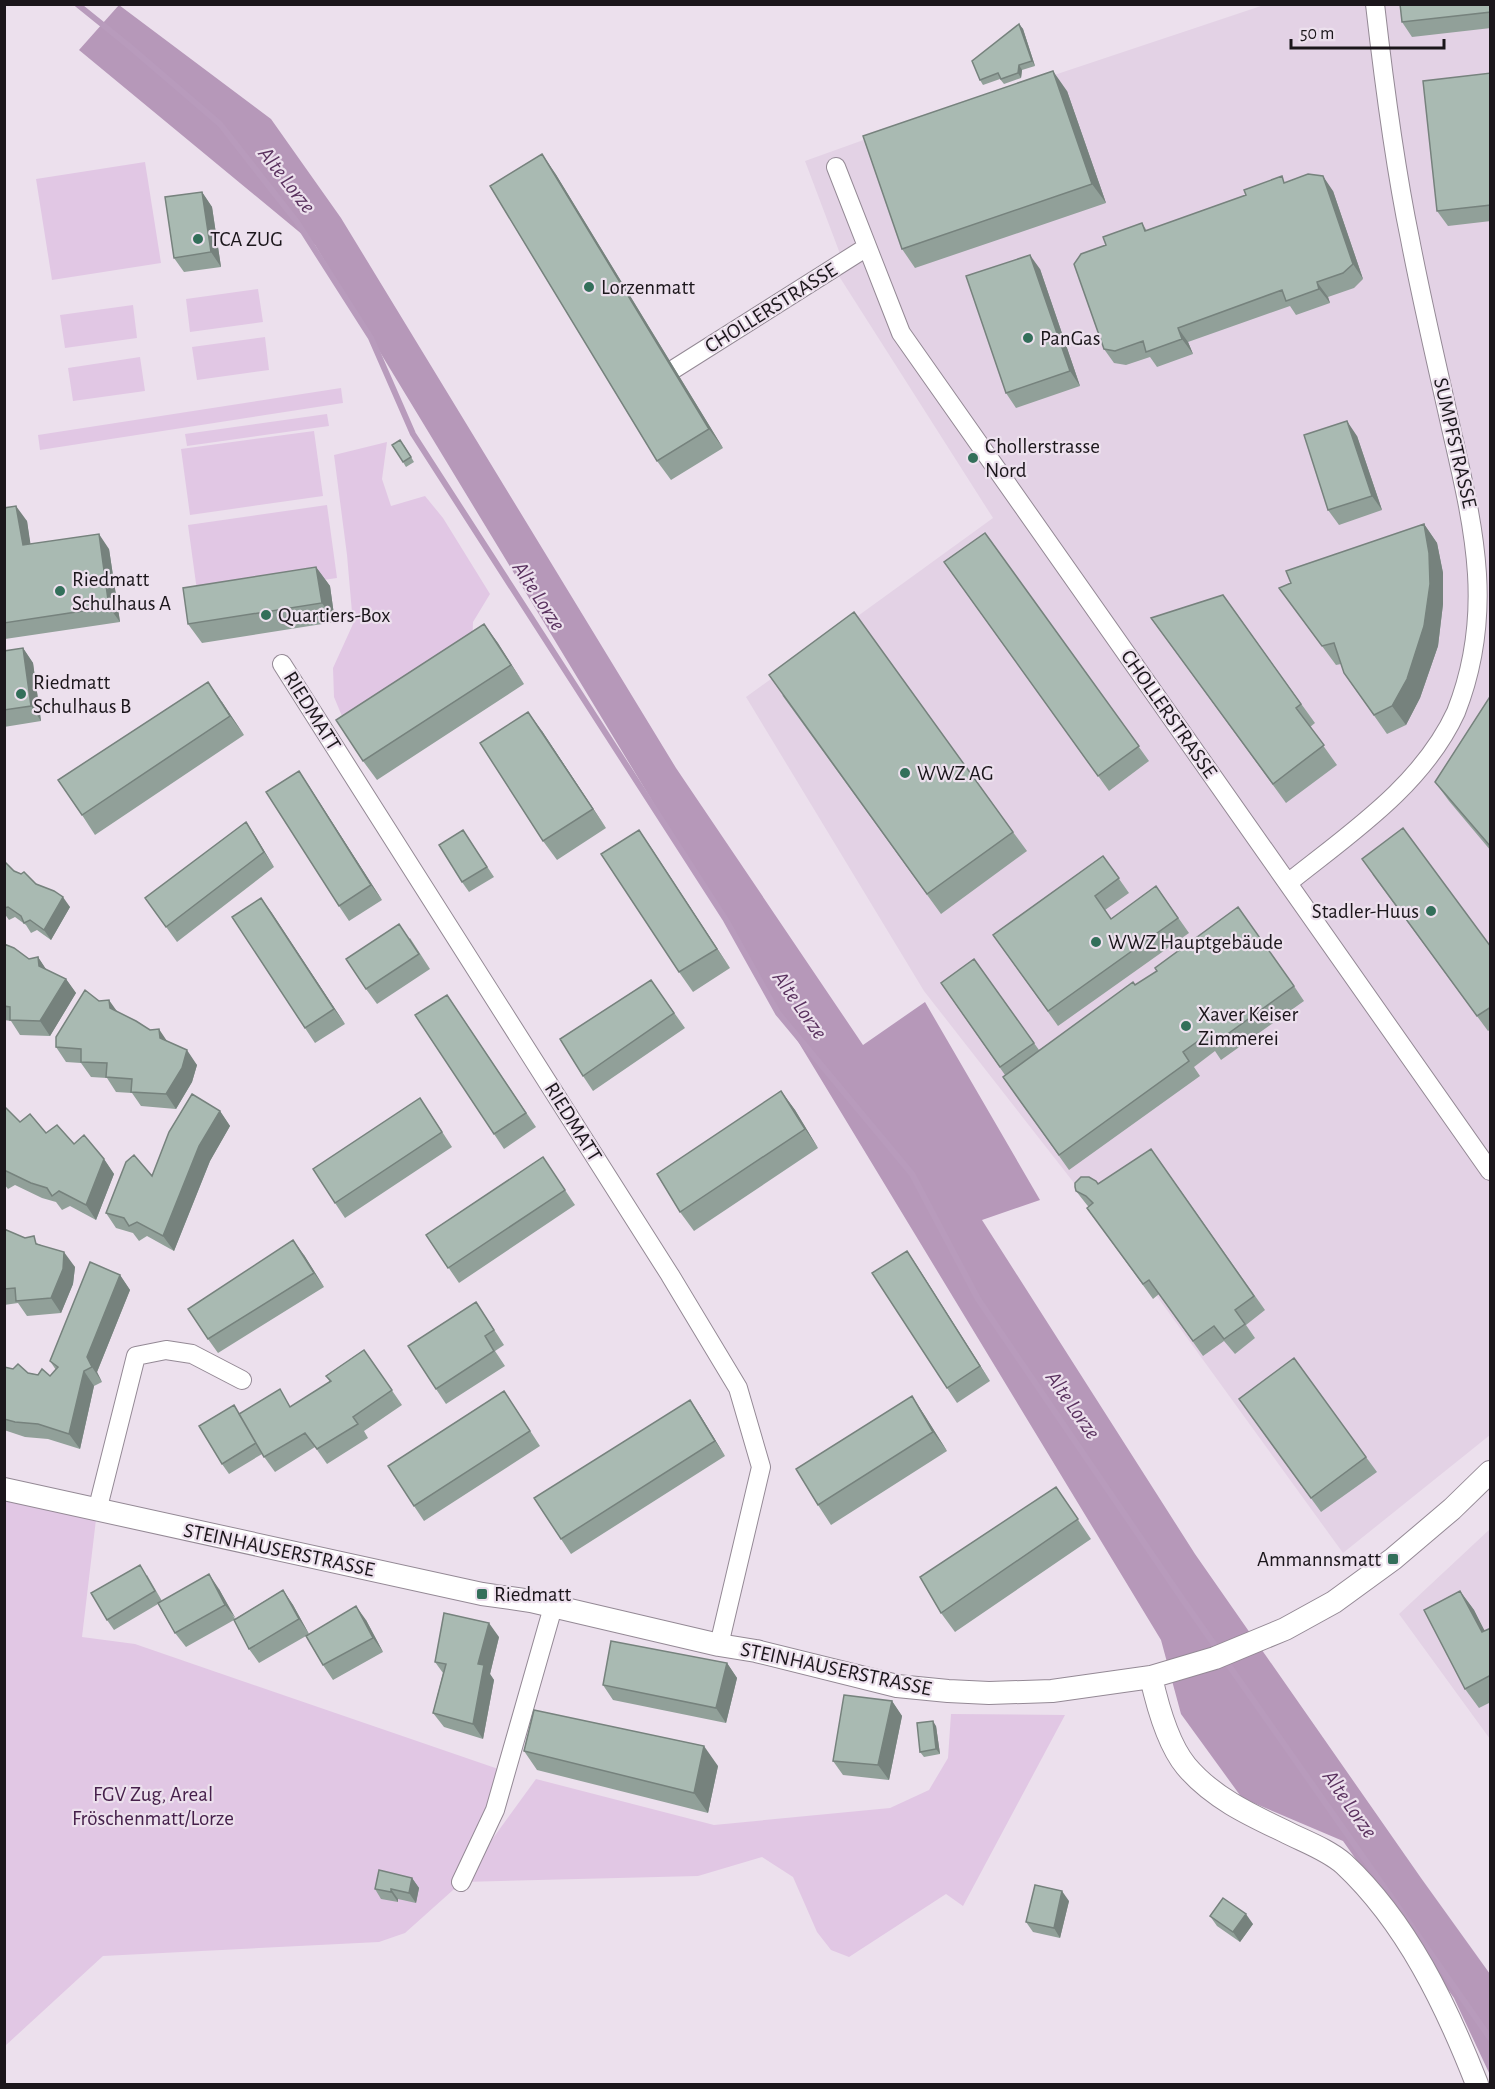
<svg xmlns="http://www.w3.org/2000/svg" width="1495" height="2089" viewBox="0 0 1495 2089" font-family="'Alegreya Sans',sans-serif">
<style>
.built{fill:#e3d2e5}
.green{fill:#e1c7e4}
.forest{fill:#b698b9}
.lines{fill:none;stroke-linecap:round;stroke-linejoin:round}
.stream{stroke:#b89bbc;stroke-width:6}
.minor-casing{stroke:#948995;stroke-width:20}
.tertiary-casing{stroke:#948995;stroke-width:24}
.minor{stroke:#fff;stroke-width:18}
.tertiary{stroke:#fff;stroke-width:22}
.wall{fill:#91a099}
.shaded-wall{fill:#76827d}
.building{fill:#a9bab2;stroke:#76827d;stroke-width:1.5}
.poi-dot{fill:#336f5a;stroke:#ece0ed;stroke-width:2}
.labels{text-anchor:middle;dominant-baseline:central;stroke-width:4.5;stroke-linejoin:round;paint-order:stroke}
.poi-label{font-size:21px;fill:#1b161b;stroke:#ece0ed;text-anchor:start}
.street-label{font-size:21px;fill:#1b161b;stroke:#ece0ed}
.park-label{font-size:21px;fill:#46204b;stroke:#ece0ed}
.water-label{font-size:22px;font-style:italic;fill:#5a325f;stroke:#ece0ed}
</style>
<rect width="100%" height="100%" fill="#ece0ed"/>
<path class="built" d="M1264 5H1490V1435L1343 1553 1085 1197 924 991 746 697 993 518 837 273 845 267 805 161 922 119Z
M1490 1529V1739L1399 1614Z"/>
<path class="green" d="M145 162 161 263 52 280 36 179Z
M258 289 263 322 190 332 186 299Z
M133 305 137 338 65 348 60 315Z
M265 337 269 370 197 380 192 347Z
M140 357 145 391 73 401 68 368Z
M341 388 343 403 40 450 38 435Z
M327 414 329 426 187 446 185 434Z
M314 431 323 496 190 515 181 449Z
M387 442 382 479 391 506 425 496 443 518 490 594 473 622 472 651 344 721 334 697 333 668 353 624 347 555 334 455Z
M327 505 337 578 198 598 188 525Z
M5 1489 97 1511 82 1637 135 1644 507 1772 464 1878 536 1779 714 1825 890 1808 929 1790 948 1758 951 1714 1065 1715 963 1906 946 1894 849 1957 831 1950 817 1932 793 1877 762 1857 698 1876 462 1882 405 1933 379 1942 103 1956 5 2046Z"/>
<path class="forest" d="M119 5 271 119 341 218 676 768 863 1045 925 1002 1040 1200 982 1220 1195 1554 1421 1878 1490 1974V2075L1454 1998 1343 1841 1242 1798 1181 1714 1161 1640 315 245 79 50Z"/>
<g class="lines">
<path class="stream" d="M77 4 129 46 220 124 297 222 371 338 413 434 726 920 778 1013 912 1174 978 1299 1183 1600 1490 2038"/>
<g class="minor-casing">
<path id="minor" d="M836 167 901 333 1490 1171
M674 369 867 247
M282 664 670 1275 738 1388 761 1467 719 1645
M1288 883C1349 834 1422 786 1456 712 1495 613 1474 528 1451 428 1437 365 1422 302 1410 239 1394 162 1384 83 1375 4
M97 1511 136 1356 166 1350 192 1354 242 1380
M461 1882 495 1810 553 1607"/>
</g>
<g class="tertiary-casing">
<path id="tertiary" d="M4 1489 482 1594 531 1601 719 1645 756 1651 897 1686 948 1691 989 1693 1052 1691 1151 1677 1215 1658 1285 1629 1334 1602 1393 1559 1452 1509 1490 1472
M1151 1677C1157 1704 1168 1744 1186 1766 1212 1797 1248 1814 1284 1831 1303 1841 1327 1849 1344 1864 1407 1923 1446 2005 1477 2084"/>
</g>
<use href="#minor" class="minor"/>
<use href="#tertiary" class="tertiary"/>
</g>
<path class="wall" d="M1491 4V28L1412 37 1402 22Z
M1019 24 1023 29 1035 66 1022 70 1021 78 1004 84 1000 79 983 85 980 80Z
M1491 73V221L1448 226 1437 211Z
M1067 91 1106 203 915 268 902 249Z
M555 173 723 448 671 480 657 461Z
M1286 182 1333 191 1363 279 1354 288 1328 297 1330 303 1296 315 1290 306 1188 342 1193 354 1157 367 1150 357 1126 365 1114 363 1104 349 1106 245 1142 223 1147 231Z
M202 192 212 207 221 267 184 272 174 258Z
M1040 269 1080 386 1016 408 1006 393Z
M1357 436 1382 510 1339 525 1328 510Z
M404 445 414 462 406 467 403 462Z
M4 508 27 521 30 544 109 549 120 622 5 639Z
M1424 524 1437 543 1443 573V604L1438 646 1420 698 1406 725 1387 734 1344 673 1341 664 1336 665 1279 588Z
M985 533 1149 761 1109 791 944 562Z
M316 567 330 586 335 622 202 643 188 624Z
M1223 595 1315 723 1310 727 1337 765 1286 803 1151 618Z
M484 624 524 684 377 780 363 761Z
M23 648 33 663 41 721 4 727V651Z
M782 695 1013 832 1027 851 941 914Z
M1491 695V851L1449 801 1435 782Z
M222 702 244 735 95 835 82 815Z
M542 731 606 828 557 860 543 841Z
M299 771 382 900 349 921 339 906Z
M246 822 274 867 177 942 145 898Z
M463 830 494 877 469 892 462 882Z
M639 830 730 968 693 992 679 972Z
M1103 856 1129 893 1105 910 1111 919 1156 886 1189 933 1058 1026 993 935Z
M4 861 14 871 36 884 70 907 51 940 37 930 31 933 26 925 15 917 9 920 4 913Z
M1372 874 1491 947V1029L1488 1031Z
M261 898 345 1024 315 1043 305 1028Z
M410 938 430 969 377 1004 366 989Z
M4 944 29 959 38 957 46 970 66 979 76 993 50 1036 20 1035 11 1021 4 1020Z
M974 959 1039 1050 1136 985 1294 986 1304 1001 1221 1060 1215 1051 1194 1067 1200 1076 1069 1170 1003 1077 1005 1075 941 983Z
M651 980 685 1028 593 1091 583 1076Z
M447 995 536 1127 504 1149 494 1134Z
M99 1001 168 1042 197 1065 192 1082 176 1109 141 1106 132 1093 116 1092 107 1078 91 1077 81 1063 66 1062 56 1047Z
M781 1091 795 1110 818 1148 694 1231 680 1212Z
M4 1106 20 1122 74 1144 104 1159 114 1174 96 1220 70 1206 62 1210 56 1202 42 1198 15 1185 8 1189 4 1184Z
M220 1111 230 1126 210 1161 174 1251 147 1236 139 1241 133 1233 116 1228 106 1213 152 1176Z
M430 1113 452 1147 345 1218 335 1203Z
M1151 1149 1265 1310 1246 1325 1255 1338 1235 1354 1224 1341 1203 1356 1159 1294 1153 1299 1087 1208 1089 1207 1087 1205 1076 1191 1099 1184Z
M543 1157 575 1205 459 1283 426 1235Z
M4 1229 41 1245 75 1267 73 1284 61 1313 27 1316 18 1303 4 1305Z
M907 1251 917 1266 990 1381 957 1403 947 1388Z
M304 1255 324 1287 218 1353 208 1339Z
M120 1275 130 1290 97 1372 102 1382 94 1386 80 1449 48 1439 25 1437 4 1430V1367L38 1375 50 1376 56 1370 50 1361Z
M486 1317 504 1345 495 1351 505 1366 446 1404 436 1389Z
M364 1350 402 1405 364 1431 368 1438 327 1464 315 1447 275 1472 262 1454 229 1474 222 1464 240 1413 291 1406 330 1382 326 1376Z
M912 1396 925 1416 947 1451 831 1525 818 1505Z
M690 1400 700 1415 725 1456 571 1554 561 1539Z
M514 1406 540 1446 424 1521 414 1506Z
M1249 1413 1366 1457 1377 1472 1321 1512Z
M1056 1487 1091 1539 955 1632 941 1613Z
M147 1575 162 1601 219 1589 235 1619 283 1590 293 1605 309 1634 366 1620 383 1652 333 1680 323 1665 306 1636 259 1663 249 1649 234 1620 186 1647 175 1633 158 1604 114 1630 107 1620Z
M1460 1591 1474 1610 1484 1631 1491 1628V1702L1479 1708 1465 1689Z
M499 1637 490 1674 494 1680 483 1739 444 1727 433 1713 443 1673 435 1662Z
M727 1663 737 1678 726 1723 613 1700 603 1685Z
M892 1701 902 1716 889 1780 843 1775 833 1761Z
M936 1726 940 1754 924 1757 920 1752Z
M524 1751 718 1766 708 1813 537 1770Z
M412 1878 419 1888 416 1903 398 1899V1902L381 1899 375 1889Z
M1069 1901 1060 1938 1033 1932 1026 1922Z
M1210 1916 1253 1924 1240 1942 1217 1926Z"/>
<path class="shaded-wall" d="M1019 24 1023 29 1035 66 1032 61Z
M1019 65 1022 70 1021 78 1018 73Z
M1053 71 1067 91 1106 203 1092 184Z
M542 154 555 173 723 448 709 429Z
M1323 176 1333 191 1363 279 1353 264Z
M202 192 212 207 221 267 211 252Z
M1030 255 1040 269 1080 386 1070 371Z
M1317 282 1328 297 1330 303 1319 289Z
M1178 328 1188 342 1193 354 1182 339Z
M1347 421 1357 436 1382 510 1372 496Z
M16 506 27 521 33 560 23 545Z
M1424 524 1437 543 1443 573V604L1438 646 1420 698 1406 725 1392 706Z
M99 534 109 549 120 622 109 607Z
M316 567 330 586 335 622 322 603Z
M484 624 498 643 524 684 511 665Z
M23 648 33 663 41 721 31 706Z
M208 682 222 702 244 735 230 716Z
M528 712 542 731 606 828 593 809Z
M299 771 309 786 382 900 371 885Z
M246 822 256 837 274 867 264 852Z
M639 830 652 849 730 968 717 949Z
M63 897 70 907 51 940 44 930Z
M261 898 272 913 345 1024 334 1009Z
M38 957 48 972 39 966Z
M66 979 76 993 50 1036 40 1021Z
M109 1000 119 1014 110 1008Z
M159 1029 169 1044 160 1038Z
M187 1050 197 1065 192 1082 176 1109 166 1094Z
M781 1091 795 1110 818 1148 805 1129Z
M220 1111 230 1126 210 1161 174 1251 163 1236 199 1146Z
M104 1159 114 1174 96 1220 86 1205Z
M293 1240 304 1255 324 1287 314 1273Z
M907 1251 917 1266 990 1381 980 1366Z
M64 1252 75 1267 73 1284 61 1313 51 1298Z
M120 1275 130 1290 97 1372 102 1382 92 1367 87 1357Z
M84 1371 94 1386 80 1449 69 1434Z
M912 1396 925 1416 947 1451 933 1432Z
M690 1400 700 1415 725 1456 715 1441Z
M209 1574 219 1589 236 1619 225 1605Z
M283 1590 293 1605 309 1634 299 1619Z
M1460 1591 1474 1610 1491 1643 1482 1632Z
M356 1606 366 1620 383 1652 373 1638Z
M489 1623 499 1637 490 1674 494 1680 483 1739 473 1724 478 1664Z
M727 1663 737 1678 726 1723 716 1708Z
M892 1701 902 1716 889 1780 878 1765Z
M933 1721 936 1726 940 1754 936 1749Z
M704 1746 718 1766 708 1813 694 1793Z
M412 1878 419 1888 416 1903 409 1893Z
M391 1889 398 1899V1902L391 1892Z
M1062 1891 1069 1901 1060 1938 1054 1928Z
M1246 1914 1253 1924 1240 1942 1233 1932Z"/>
<path class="building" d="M1400 4H1491V12L1402 22Z
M1019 24 1032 61 1019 65 1018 73 1001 79 998 73 980 80 972 61Z
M1053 71 1092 184 902 249 863 136Z
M1491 73V205L1437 211 1423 81Z
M542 154 709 429 657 461 490 186Z
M1308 174 1323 176 1353 264 1343 273 1317 282 1319 289 1286 301 1282 290 1178 328 1182 339 1146 352 1143 341 1115 351 1104 349 1074 264 1081 254 1106 245 1103 237 1142 223 1145 231 1246 195 1244 190 1282 176 1284 183Z
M202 192 211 252 174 258 165 197Z
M1030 255 1070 371 1006 393 966 276Z
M1347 421 1372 496 1328 510 1304 435Z
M400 440 411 457 403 462 392 445Z
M16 506 23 545 99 534 109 607 4 623V508Z
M1424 524 1429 553 1430 584 1424 626 1407 679 1392 706 1374 715 1344 673 1334 643 1322 646 1279 588 1291 583 1286 571Z
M985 533 1139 746 1098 776 944 562Z
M316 567 322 603 188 624 183 588Z
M1223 595 1301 704 1296 708 1324 745 1273 784 1151 618Z
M854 612 1013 832 927 894 769 675Z
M484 624 511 665 363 761 336 720Z
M23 648 31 706 4 710V651Z
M208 682 230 716 82 815 58 780Z
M1491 695V847L1435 782Z
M528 712 593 809 543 841 480 743Z
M299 771 371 885 339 906 266 792Z
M246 822 264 852 166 927 145 898Z
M1403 828 1491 947V1007L1477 1016 1362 859Z
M463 830 487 867 462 882 439 845Z
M639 830 717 949 679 972 601 854Z
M1103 856 1119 878 1095 896 1111 919 1156 886 1178 918 1048 1011 993 935Z
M4 861 14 871 21 874 24 872 36 884 54 891 63 897 44 930 30 920 24 923 21 916 8 907 4 908Z
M261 898 334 1009 305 1028 232 917Z
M1238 907 1294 986 1211 1046 1205 1036 1183 1052 1189 1061 1059 1155 1003 1077 1133 982 1135 985 1157 971 1155 968Z
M399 924 419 954 366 989 346 959Z
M4 944 14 948 29 959 38 957 39 966 66 979 40 1021 10 1020V1007L4 1006Z
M974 959 1034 1043 1000 1067 941 983Z
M651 980 674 1013 583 1076 560 1039Z
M85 990 99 1001 109 1000 110 1008 136 1021 150 1030 159 1029 160 1038 187 1050 182 1068 166 1094 131 1092 132 1079 106 1077 107 1063 81 1062V1049L56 1047V1037Z
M447 995 526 1113 494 1134 415 1015Z
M781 1091 805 1129 680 1212 657 1174Z
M192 1094 220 1111 199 1146 163 1236 137 1222 129 1226 124 1218 106 1213 126 1162 134 1155 152 1176 169 1132Z
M420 1098 442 1132 335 1203 313 1169Z
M4 1106 20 1122 30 1114 46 1133 57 1125 74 1144 84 1135 104 1159 86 1205 59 1191 52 1196 47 1188 31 1183 4 1170Z
M1151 1149 1254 1296 1235 1310 1245 1324 1224 1339 1214 1326 1193 1341 1149 1280 1143 1284 1087 1208 1093 1203 1086 1196 1076 1191 1075 1187V1183L1081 1177H1089L1096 1181 1098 1184Z
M543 1157 565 1190 448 1268 426 1235Z
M4 1229 25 1238 34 1236 36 1244 64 1252 63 1269 51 1298 16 1301 15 1288 4 1289Z
M293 1240 314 1273 208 1339 188 1309Z
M907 1251 980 1366 947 1388 872 1273Z
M90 1262 120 1275 87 1357 92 1367 84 1371 69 1434 38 1424 15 1422 4 1419V1367L13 1369 18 1364 28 1373 38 1375 42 1369 50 1376 58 1367 50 1361Z
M476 1302 494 1330 485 1336 494 1351 436 1389 408 1346Z
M364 1350 392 1390 353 1417 358 1424 317 1449 305 1433 264 1457 239 1414 280 1389 290 1407 331 1381 326 1376Z
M1294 1358 1366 1457 1311 1498 1239 1399Z
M504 1391 530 1431 414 1506 388 1466Z
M912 1396 933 1432 818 1505 796 1469Z
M690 1400 715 1441 561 1539 534 1498Z
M234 1405 256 1443 222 1464 199 1426Z
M1056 1487 1078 1519 941 1613 920 1577Z
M140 1565 155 1591 107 1620 91 1593Z
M209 1574 225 1605 175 1633 158 1603Z
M283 1590 299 1619 249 1649 234 1620Z
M1460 1591 1482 1632 1491 1628V1675L1465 1689 1424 1610Z
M356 1606 373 1638 323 1665 306 1636Z
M444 1613 489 1623 478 1664 484 1665 473 1724 433 1713 446 1664 435 1662Z
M611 1641 727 1663 716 1708 603 1685Z
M844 1695 892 1701 878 1765 833 1761Z
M534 1710 704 1746 694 1793 524 1751Z
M933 1721 936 1749 920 1752 917 1723Z
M379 1870 412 1878 409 1893 391 1889V1892L375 1889Z
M1035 1885 1062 1891 1054 1928 1026 1922Z
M1223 1898 1246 1914 1233 1932 1210 1916Z"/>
<g class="poi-dot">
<circle cx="198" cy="239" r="6"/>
<circle cx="589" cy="287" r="6"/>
<circle cx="1028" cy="338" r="6"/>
<circle cx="973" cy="458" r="6"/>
<circle cx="60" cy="591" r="6"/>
<circle cx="266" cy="615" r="6"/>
<circle cx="21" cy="694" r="6"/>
<circle cx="905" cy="773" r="6"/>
<circle cx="1431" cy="911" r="6"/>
<circle cx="1096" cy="942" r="6"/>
<circle cx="1186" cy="1026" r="6"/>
<rect x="1387" y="1553" width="12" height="12" rx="3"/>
<rect x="476" y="1588" width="12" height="12" rx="3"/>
</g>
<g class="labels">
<g class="poi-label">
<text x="210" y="239">TCA ZUG</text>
<text x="601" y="287">Lorzenmatt</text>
<text x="1040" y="338">PanGas</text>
<text x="985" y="446">Chollerstrasse<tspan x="985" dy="24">Nord</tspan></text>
<text x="72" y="579">Riedmatt<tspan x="72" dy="24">Schulhaus A</tspan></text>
<text x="278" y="615">Quartiers-Box</text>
<text x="33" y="682">Riedmatt<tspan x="33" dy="24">Schulhaus B</tspan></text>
<text x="917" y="773">WWZ AG</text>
<text x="1419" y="911" text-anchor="end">Stadler-Huus</text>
<text x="1108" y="942">WWZ Hauptgebäude</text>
<text x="1198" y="1014">Xaver Keiser<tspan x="1198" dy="24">Zimmerei</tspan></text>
<text x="1381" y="1559" text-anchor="end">Ammannsmatt</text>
<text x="494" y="1594">Riedmatt</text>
</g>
<g class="street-label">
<text transform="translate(771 308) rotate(-32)">CHOLLERSTRASSE</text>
<text transform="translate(1455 443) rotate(77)">SUMPFSTRASSE</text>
<text transform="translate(312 711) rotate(58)">RIEDMATT</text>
<text transform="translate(1169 714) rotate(55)">CHOLLERSTRASSE</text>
<text transform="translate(573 1122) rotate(58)">RIEDMATT</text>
<text transform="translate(279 1550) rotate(12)">STEINHAUSERSTRASSE</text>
<text transform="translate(836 1669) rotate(12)">STEINHAUSERSTRASSE</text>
</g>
<g class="park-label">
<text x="153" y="1794">FGV Zug, Areal<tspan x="153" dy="24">Fröschenmatt/Lorze</tspan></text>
</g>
<g class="water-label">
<text transform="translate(287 180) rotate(52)">Alte Lorze</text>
<text transform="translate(539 596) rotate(57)">Alte Lorze</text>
<text transform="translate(800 1005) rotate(55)">Alte Lorze</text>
<text transform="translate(1073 1405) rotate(55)">Alte Lorze</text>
<text transform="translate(1350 1804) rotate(55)">Alte Lorze</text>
</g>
</g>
<rect width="1495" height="2089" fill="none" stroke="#1b161b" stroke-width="12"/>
<path d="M1291 39v9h153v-9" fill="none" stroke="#1b161b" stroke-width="3"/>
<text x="1300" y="39" font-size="18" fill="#1b161b" stroke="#ece0ed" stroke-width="4.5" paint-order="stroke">50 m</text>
</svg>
